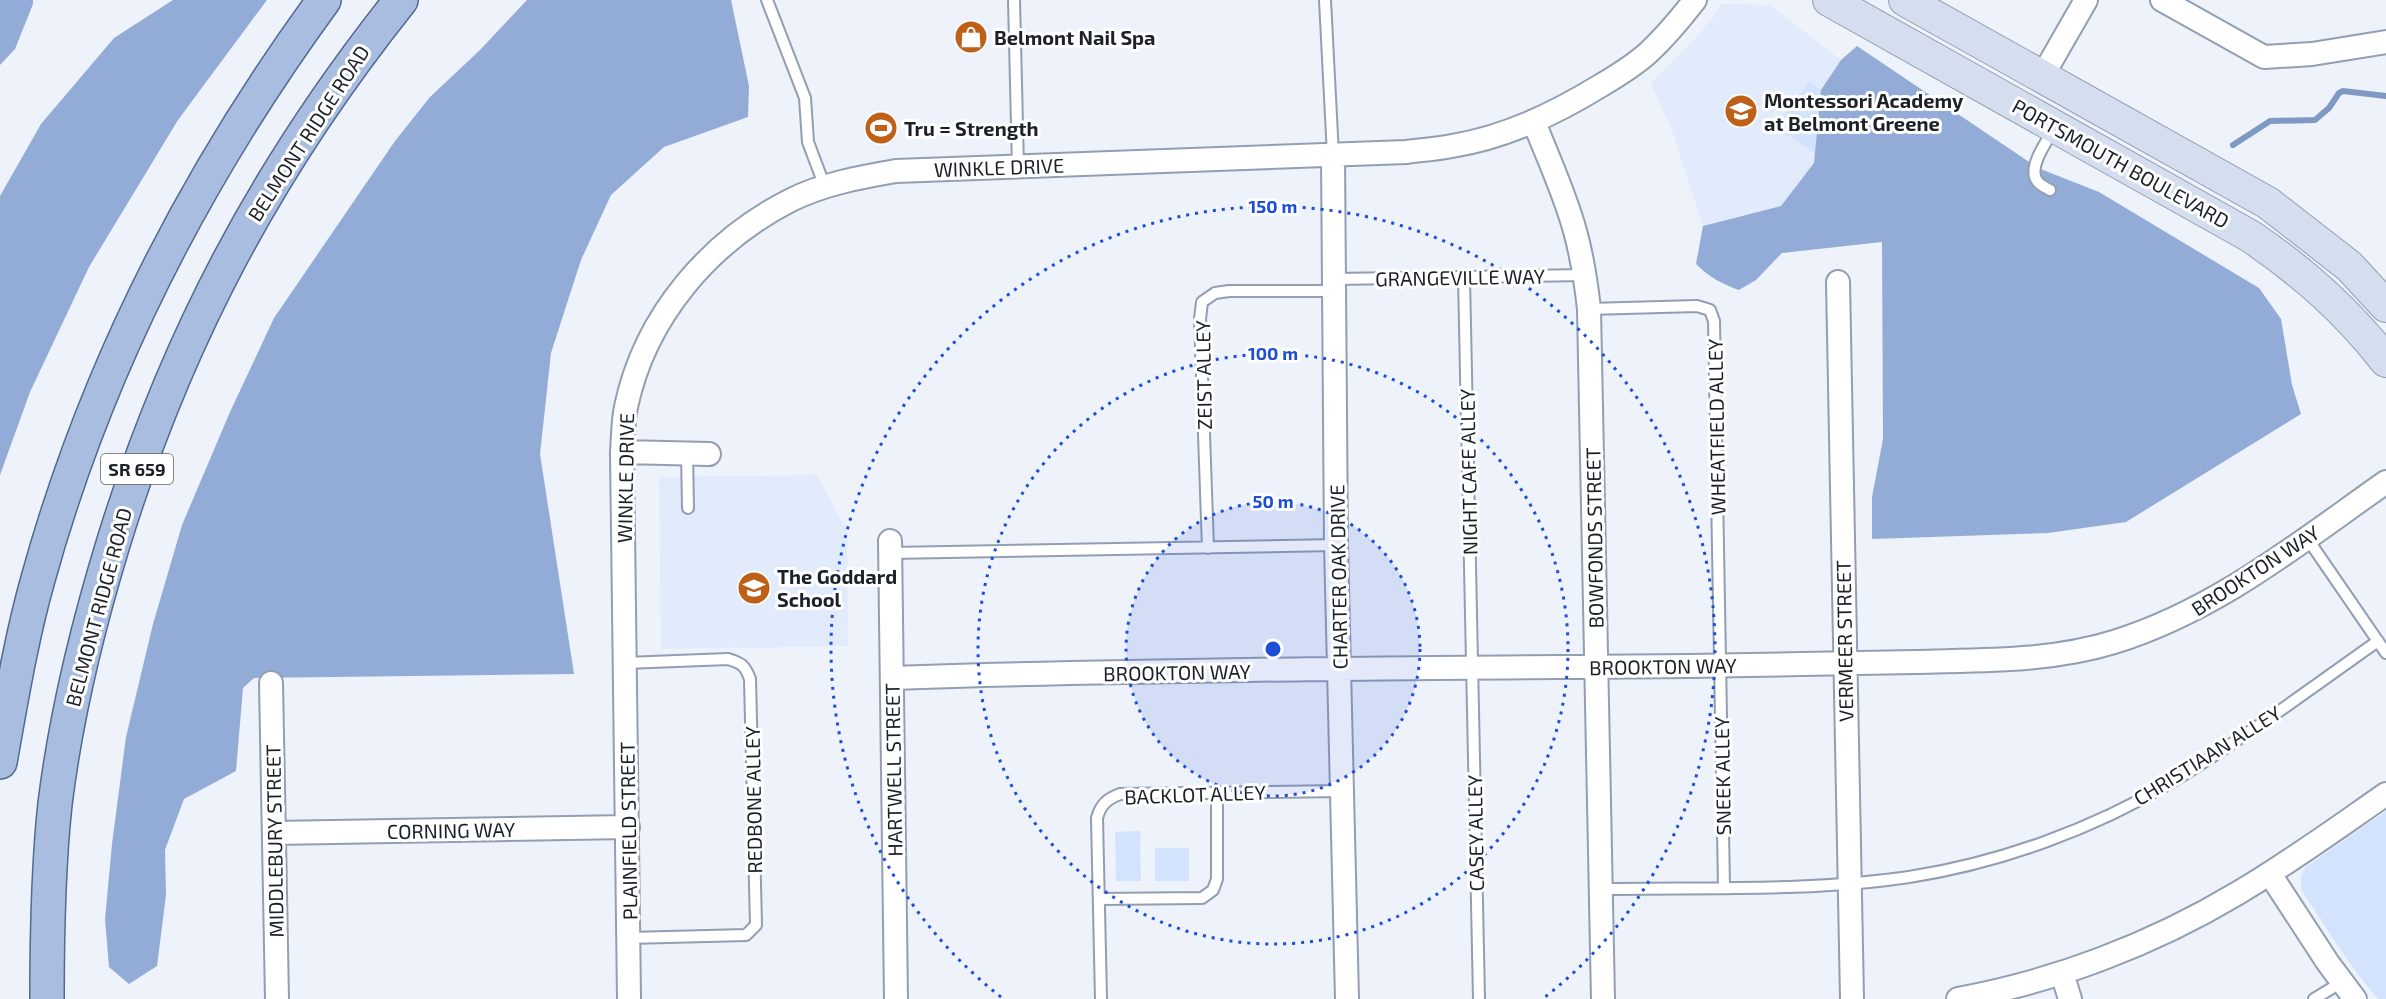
<svg xmlns="http://www.w3.org/2000/svg" width="2386" height="999" viewBox="0 0 2386 999" font-family="'Exo 2',sans-serif">
<style>
.built{fill:#e1ebfc}
.green{fill:#d3e3fe}
.forest{fill:#93acd7}
.lines{fill:none;stroke-linecap:round;stroke-linejoin:round}
.stream{stroke:#8099c3;stroke-width:6}
.lane-casing{stroke:#929eb2;stroke-width:14}
.street-casing{stroke:#929eb2;stroke-width:26}
.secondary-casing{stroke:#929eb2;stroke-width:34}
.primary-casing{stroke:#526a92;stroke-width:36}
.lane{stroke:#fff;stroke-width:10}
.street{stroke:#fff;stroke-width:22}
.secondary{stroke:#d4deef;stroke-width:32}
.primary{stroke:#a9bde0;stroke-width:33}
.ring{fill:none;stroke:#1d4ed8;stroke-width:3;stroke-dasharray:3 6}
.labels{text-anchor:middle;dominant-baseline:central;stroke-width:6;stroke-linejoin:round;paint-order:stroke}
.shield{fill:#fff;stroke:#606468;stroke-width:1.5}
.shield-label{font-size:18px;font-weight:bold;fill:#1c2128}
.poi-label{font-size:20px;font-weight:bold;fill:#1c2128;stroke:#fff;text-anchor:start}
.street-label{font-size:20px;fill:#1c2128;stroke:#fff}
.centre{fill:#1d4ed8;stroke:#fff;stroke-width:3}
.ring-label{font-size:18px;text-anchor:middle;font-weight:bold;fill:#1d4ed8;stroke:#fff;stroke-width:6;stroke-linejoin:round;paint-order:stroke}
</style>
<rect width="100%" height="100%" fill="#edf2fb"/>
<path class="built" d="M1722 4 1770 5 1841 60 1821 90 1815 163 1781 206 1703 226 1673 133 1651 84 1699 35Z
M817 475 847 531 848 646 661 649 659 477Z"/>
<path class="green" d="M1810 81 1821 90 1816 141 1826 159C1807 150 1793 136 1773 129Z
M2386 811V999H2378C2349 966 2326 927 2302 891 2300 881 2300 874 2306 867Z
M1140 831 1141 881H1116L1115 832Z
M1155 848H1189V881H1155Z"/>
<path class="forest" d="M0 0H33V4L15 49 0 65Z
M173 0H267L178 120 89 267 30 392 0 475V196L41 124 114 38Z
M527 0H731L749 86 748 117 664 147 611 195 581 260 551 353 540 454 574 674 254 678 243 688 236 771 184 799 165 850 166 895 157 966 129 984 109 967 105 919 112 844 126 737 153 624 182 525 230 412 274 318 395 141 430 97 480 50Z
M1857 46 2038 168 2099 192 2259 288 2281 319 2292 385 2301 414 2126 522 2048 533 1872 539V497L1883 439 1882 242 1782 253 1756 280 1739 290C1722 284 1709 277 1696 264L1703 226 1781 206 1814 163 1821 90 1841 60Z"/>
<g class="lines">
<path class="stream" d="M2233 145 2270 121 2315 120 2329 108 2339 93 2343 91 2386 96"/>
<g class="lane-casing">
<path id="lane" d="M767 0 805 98 808 142 825 187
M1014 0 1018 167
M1325 0 1333 155
M2050 190C2047 188 2041 186 2038 182 2026 169 2047 141 2054 129
M1464 277 1479 999
M1335 279 1585 275
M1589 309 1697 306 1710 310 1714 321 1724 887
M687 453 688 508
M2307 538 2386 653
M1208 548 1200 319 1202 302 1215 293 1229 291H1335
M890 553 1336 545
M625 663 728 659C741 663 745 665 750 679L756 925 746 935 629 938
M1600 889C1703 887 1807 892 1909 877 2000 863 2093 829 2172 782 2243 739 2310 689 2378 641
M1099 899 1202 898 1213 890 1217 879V793
M1101 999 1097 818C1101 804 1107 799 1120 794L1343 791
M2314 999 2342 982"/>
</g>
<g class="street-casing">
<path id="street" d="M2162 0 2264 57 2312 54 2386 42
M2043 75 2086 0
M1534 122C1548 158 1565 194 1575 231 1582 256 1586 282 1589 309L1603 999
M1333 155 1336 545 1347 999
M1838 282 1852 999
M622 452 709 454
M890 541 896 999
M892 678C1158 669 1424 668 1690 666 1765 665 1840 663 1915 662 1982 660 2049 662 2114 642 2217 610 2299 543 2386 482
M271 683 277 999
M274 833 628 827
M2270 874 2328 963 2355 999
M2062 973 2070 999
M629 999 622 452C623 437 623 421 626 407 645 316 710 241 791 200 823 184 861 177 896 171L1406 152C1421 150 1437 149 1452 146 1506 137 1554 114 1600 86 1617 76 1635 65 1649 52 1666 36 1681 18 1695 0
M1958 999C2056 981 2153 944 2238 893 2289 863 2337 828 2386 794"/>
</g>
<g class="secondary-casing">
<path id="secondary" d="M1829 0 2250 236C2304 273 2346 310 2386 361
M1905 0 2268 203 2349 266 2386 306"/>
</g>
<g class="primary-casing">
<path id="primary" d="M0 762C11 701 21 639 38 579 96 369 196 175 324 0
M47 999C47 934 48 868 55 804 66 715 87 629 113 544 176 339 267 168 401 0"/>
</g>
<use href="#lane" class="lane"/>
<use href="#street" class="street"/>
<use href="#secondary" class="secondary"/>
<use href="#primary" class="primary"/>
</g>
<circle cx="1273" cy="649" r="147" fill="#1d4ed8" fill-opacity=".12"/>
<g class="ring">
<circle cx="1273" cy="649" r="147"/>
<circle cx="1273" cy="649" r="295"/>
<path d="M1001 997A442 442 0 1 1 1545 997"/>
</g>
<defs>
<g id="shop-disc" transform="scale(1.725)"><circle r="9.5" fill="#bf6019" stroke="#fff"/><path d="M-5-2.5h2.3a2.7 3.5 0 0 1 5.4 0H5L5.5 6h-11ZM-1.5-2.5h3a1.5 2.3 0 0 0-3 0Z" fill="#fff"/></g>
<g id="school-disc" transform="scale(1.725)"><circle r="9.5" fill="#bf6019" stroke="#fff"/><path d="M0-5L7-2L0 1L-7-2ZM-4 1L0 2.5L4 1V4Q0 6-4 4Z" fill="#fff"/></g>
<g id="stadium-disc" transform="scale(1.725)"><circle r="9.5" fill="#bf6019" stroke="#fff"/><path d="M0-5a6.5 5 0 1 0 0 10a6.5 5 0 1 0 0-10ZM-3.5-1.8h7v3.6h-7Z" fill="#fff"/></g>
</defs>
<g fill-rule="evenodd">
<use href="#shop-disc" x="971" y="37"/>
<use href="#school-disc" x="1741" y="111"/>
<use href="#stadium-disc" x="881" y="128"/>
<use href="#school-disc" x="754" y="588"/>
</g>
<g class="labels">
<rect class="shield" x="101" y="454" width="72" height="30" rx="4.5"/>
<g class="shield-label">
<text x="137" y="469">SR 659</text>
</g>
<g class="poi-label">
<text x="994" y="37">Belmont Nail Spa</text>
<text x="1764" y="100">Montessori Academy<tspan x="1764" dy="23">at Belmont Greene</tspan></text>
<text x="904" y="128">Tru = Strength</text>
<text x="777" y="576">The Goddard<tspan x="777" dy="23">School</tspan></text>
</g>
<g class="street-label">
<text transform="translate(308 133) rotate(-57)">BELMONT RIDGE ROAD</text>
<text transform="translate(2121 163) rotate(29)">PORTSMOUTH BOULEVARD</text>
<text transform="translate(999 167) rotate(-2)">WINKLE DRIVE</text>
<text transform="translate(1460 277) rotate(-1)">GRANGEVILLE WAY</text>
<text transform="translate(1203 375) rotate(-91)">ZEIST ALLEY</text>
<text transform="translate(1716 427) rotate(-91)">WHEATFIELD ALLEY</text>
<text transform="translate(1468 472) rotate(-91)">NIGHT CAFE ALLEY</text>
<text transform="translate(625 478) rotate(-89)">WINKLE DRIVE</text>
<text transform="translate(1594 538) rotate(-91)">BOWFONDS STREET</text>
<text transform="translate(2255 570) rotate(-33)">BROOKTON WAY</text>
<text transform="translate(1338 577) rotate(-91)">CHARTER OAK DRIVE</text>
<text transform="translate(98 607) rotate(-75)">BELMONT RIDGE ROAD</text>
<text transform="translate(1844 641) rotate(-91)">VERMEER STREET</text>
<text transform="translate(1663 666) rotate(-1)">BROOKTON WAY</text>
<text transform="translate(1177 672) rotate(-1)">BROOKTON WAY</text>
<text transform="translate(2207 755) rotate(-32)">CHRISTIAAN ALLEY</text>
<text transform="translate(893 770) rotate(-91)">HARTWELL STREET</text>
<text transform="translate(1722 776) rotate(-91)">SNEEK ALLEY</text>
<text transform="translate(1195 794) rotate(-2)">BACKLOT ALLEY</text>
<text transform="translate(753 800) rotate(-91)">REDBONE ALLEY</text>
<text transform="translate(451 830) rotate(-1)">CORNING WAY</text>
<text transform="translate(628 831) rotate(-91)">PLAINFIELD STREET</text>
<text transform="translate(1475 833) rotate(-91)">CASEY ALLEY</text>
<text transform="translate(274 841) rotate(-91)">MIDDLEBURY STREET</text>
</g>
</g>
<circle cx="1273" cy="649" r="9" class="centre"/>
<g class="ring-label">
<text x="1273" y="213">150 m</text>
<text x="1273" y="360">100 m</text>
<text x="1273" y="508">50 m</text>
</g>
</svg>
